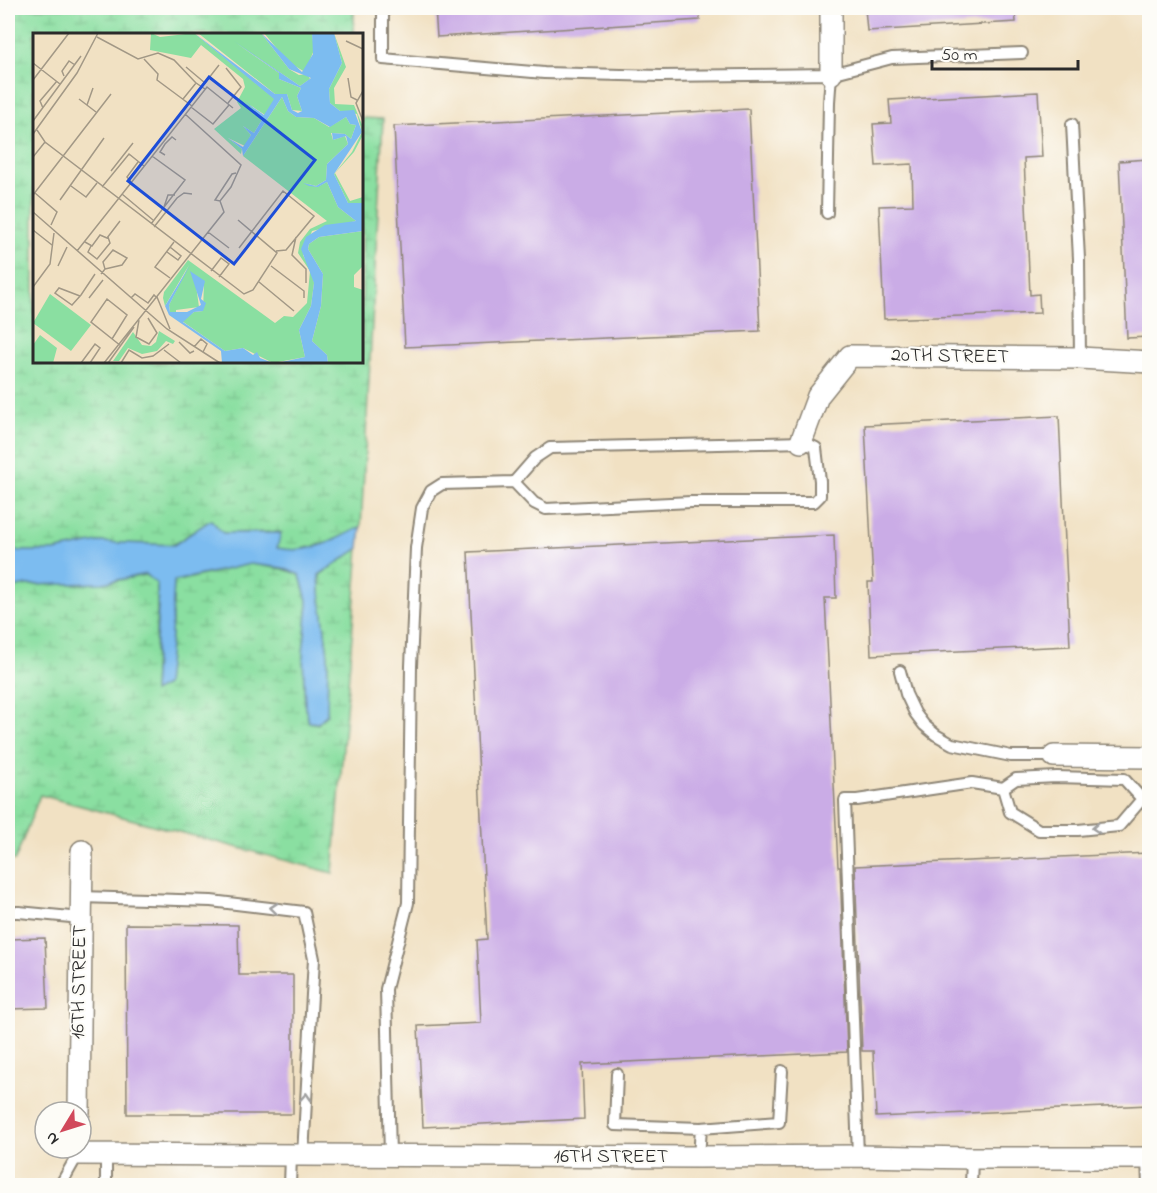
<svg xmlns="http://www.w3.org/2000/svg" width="1157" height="1193" viewBox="0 0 1157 1193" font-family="'Indie Flower',sans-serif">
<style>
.wetland{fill:url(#wetland-marsh);stroke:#5a8566;stroke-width:1.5}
.water{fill:#7cbcf0;stroke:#54748e;stroke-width:1.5}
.building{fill:#caace6}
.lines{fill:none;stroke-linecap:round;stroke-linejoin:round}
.service-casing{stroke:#8e8677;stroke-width:14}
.minor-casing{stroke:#8e8677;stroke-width:24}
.service{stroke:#fff;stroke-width:10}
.minor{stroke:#fff;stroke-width:21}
.oneway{stroke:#a0a0a0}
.labels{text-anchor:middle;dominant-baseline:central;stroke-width:4.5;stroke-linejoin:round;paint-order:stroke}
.street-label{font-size:20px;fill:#2b2b2b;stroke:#fdfcf7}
.inset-road{fill:none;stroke:#a29886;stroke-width:1.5}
.view{fill:#1d4ed8;fill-opacity:0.15;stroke:#1d4ed8;stroke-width:3}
.inset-edge{fill:none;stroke:#2b2b2b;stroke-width:3}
</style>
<defs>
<pattern id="wetland-marsh" width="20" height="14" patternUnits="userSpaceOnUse" patternTransform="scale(1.5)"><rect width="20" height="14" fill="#8adfa1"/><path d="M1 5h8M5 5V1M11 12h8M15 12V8" fill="none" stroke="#77c08b"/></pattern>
</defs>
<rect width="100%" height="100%" fill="#fdfcf7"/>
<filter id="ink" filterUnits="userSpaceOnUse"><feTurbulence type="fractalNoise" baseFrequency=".0167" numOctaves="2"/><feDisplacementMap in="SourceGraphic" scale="12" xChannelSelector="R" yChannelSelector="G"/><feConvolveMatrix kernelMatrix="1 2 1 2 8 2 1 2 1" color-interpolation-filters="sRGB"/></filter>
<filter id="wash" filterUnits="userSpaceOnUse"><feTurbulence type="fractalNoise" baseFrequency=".008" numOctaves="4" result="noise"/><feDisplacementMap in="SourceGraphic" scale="24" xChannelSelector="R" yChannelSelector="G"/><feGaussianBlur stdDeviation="1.35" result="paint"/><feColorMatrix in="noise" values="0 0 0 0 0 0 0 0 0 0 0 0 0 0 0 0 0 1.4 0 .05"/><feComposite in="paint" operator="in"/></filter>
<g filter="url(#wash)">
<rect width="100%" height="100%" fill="#f1e1c3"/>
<path class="wetland" d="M8 8H354V34H34V362H362V118L383 119 361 527 328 543 293 551 277 548 280 532 223 533 211 520 173 545 98 542 53 551H8Z
M359 548 333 873 40 795 15 860 8 861V589L27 585 104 583 146 575 157 583V609L153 692 166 685 171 635 174 582 250 564 283 569 300 575 308 604 303 654 305 707 309 722 318 724 327 714 328 656 320 592V575Z"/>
<path class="water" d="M211 520 223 533H281L277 548C309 555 333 541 361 527L359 548 319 575 320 592 328 656 327 714 318 723 309 722 305 707 303 654 308 604 300 575 283 568 250 564 174 581 171 635 166 685 153 692 158 608 157 584 146 574 103 583 27 585 8 589V551H54L98 542 174 545Z"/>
<g id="blocks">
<path class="building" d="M435 8H699L700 20 437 37Z
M865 8H1015L1016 22 867 31Z
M1038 92 1042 157 1024 158 1030 295 1039 294 1040 313 884 319 879 206 913 205 912 164 876 166 873 124 891 123 889 100Z
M749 109 760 331 405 347 394 126Z
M1149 159V337L1127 338 1119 161Z
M1059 416 1070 646 871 655 868 582H873L865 425Z
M834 535 836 598H825L838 867H840L847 1052 582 1064 584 1119 423 1127 418 1026 481 1023 477 940 487 939 468 552Z
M1149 853V1105L876 1117 873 1051H862L855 866Z
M126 924 238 925 239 975H293V1114H127Z
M45 938 48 1008 8 1009V939Z"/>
</g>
</g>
<g filter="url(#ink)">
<use href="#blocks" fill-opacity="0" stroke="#8e8677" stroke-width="1.5"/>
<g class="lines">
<g class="service-casing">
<path id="service" d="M383 8V59L544 73 660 76 831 74 892 58 1022 53
M1072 124 1079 259 1080 358
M827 213 829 102 831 74
M900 671 906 694 915 713 924 725 936 735 952 744 1011 756H1054
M1003 788 1010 812 1039 830H1078L1119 826 1142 799H1149
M81 897 211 901 304 912 314 959 303 1155
M8 912H19L81 918
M617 1074 615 1125 701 1128 779 1122 782 1071
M106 1154V1186
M390 1156 386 989 408 903 411 666 416 548 422 508 431 491 442 484 514 482 535 458 550 448 804 442 816 448 820 481V496L814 502H691L546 509 534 503 514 482
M858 1156 845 800H857L972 783 1003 788 1016 779 1057 777 1124 779 1142 799
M699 1157 701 1128
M1147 1158 1148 1186
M60 1186 78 1154
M290 1186 291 1155
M971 1186 972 1158"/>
</g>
<g class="minor-casing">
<path id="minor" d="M831 8V74
M801 442 818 396 850 356 1080 358 1150 362
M1054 756 1150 757
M79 1112 82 851
M78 1148V1154L699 1157 858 1156 972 1158H1150"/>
</g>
<use href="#service" class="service"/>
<use href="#minor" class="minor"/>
</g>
<defs><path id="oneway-chevron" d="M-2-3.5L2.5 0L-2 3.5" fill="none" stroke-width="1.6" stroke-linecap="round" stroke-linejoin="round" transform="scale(1.5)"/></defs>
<g class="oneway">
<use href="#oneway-chevron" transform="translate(1096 828) rotate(175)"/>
<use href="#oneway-chevron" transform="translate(274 908) rotate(-174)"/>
<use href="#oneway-chevron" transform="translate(306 1097) rotate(-87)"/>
</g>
</g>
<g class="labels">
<g class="street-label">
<text transform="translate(950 357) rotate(1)">20TH STREET</text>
<text transform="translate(80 982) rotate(-89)">16TH STREET</text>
<text x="611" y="1157">16TH STREET</text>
</g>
</g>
<g transform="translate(33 33)">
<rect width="330" height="330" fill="#f1e1c3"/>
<path d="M17 261 58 292 38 318 0 290ZM126 298 142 308 140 311 133 308 124 318 109 321 95 315 86 328H80L100 299 109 312 118 313 123 309Z" fill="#8adfa1"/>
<path d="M118 0 127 4 161 0 242 66 232 82 217 72 230 85 221 100 210 93 218 102 212 113 195 105 209 116 208 121 181 96 208 75 204 69 212 54 210 46 168 12 158 25 117 17ZM165 0H228L256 36 266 42 274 41 277 46 267 53 203 10 246 40V46L268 55 264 63 269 78 259 77 254 61H242ZM231 0H279L281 17 272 39 255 29ZM301 0 313 34 301 55 302 71 321 72 330 94V102L321 119 302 140 317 168 330 164V170H315L301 141 319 119 329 99 324 81 307 78 297 70 296 56 309 30ZM249 64 255 78 263 84 281 85 296 94 313 84 317 91 323 92 318 106 312 101 298 100 300 107 312 103 315 111 294 131 293 147 283 153 271 150 284 154 294 149 305 174 323 188 279 198 270 222 280 241 281 250 278 273 266 297 272 324 240 330 210 315 192 318 149 288 161 279 170 278 171 249 163 252 166 274 143 277V281L137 279 136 272 156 232 132 273 130 265 131 259 155 227 242 290 251 283 260 284 274 270 277 238 265 220 267 209 277 196 294 188 210 123ZM330 198V233L321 242V254L330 257V330H295L294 322 279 308 288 273 290 241 275 216 276 211 286 204ZM7 302 24 315 20 330H0V312Z" fill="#8adfa1"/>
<path d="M161 0 242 61H254L259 77 265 80 269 78 264 63 268 55 246 46V40L201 8 267 53 278 45 256 36 228 0 269 39 280 21 279 0H301L309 30 296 56 297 70 307 78 321 77 329 99 301 141 315 170H330V198L286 204 276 211 275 216 290 241 288 273 279 308 294 322 295 330H244L272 324 266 297 278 273 281 250 268 216 273 204 292 192 323 188 305 174 294 149 285 154 276 153 270 150 283 153 293 147 294 131 315 111 313 103 300 107 299 100 312 101 318 106 323 92 317 91 313 84 297 94 281 85 263 84 255 78 249 64 210 123 209 116 195 105 210 114 218 102 210 93 221 100 230 85 211 68 231 82 241 66ZM157 232 136 272 137 279H154L168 272 157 238 172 248 168 266 173 270 170 278 161 279 150 289 192 318 210 315 220 322 224 319 227 325 240 330H189L188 318 136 282 132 273Z" fill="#7cbcf0"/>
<path class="inset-road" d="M64 4 105 26 125 20 141 27 163 50M313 8 330 16M111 26 125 41 124 47 159 73M0 30 27 51M153 34 172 50 186 32M193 35 208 54 195 70M31 43 29 38 36 28 42 32M315 45 318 64 324 67M0 47 36 0M330 58 323 70 330 88M46 66 63 79M150 66 163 50 172 56M54 72 60 55M158 74 180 91 196 72M10 75 7 68 24 48M152 81 208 132 198 154 187 168 182 167 199 141 203 140M0 88 48 23M4 97 12 109 211 261 220 257 244 220 205 187M0 101 44 40 65 0M132 122 127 119 132 111 139 104 143 107M0 124 12 109M78 138 100 110M98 149 94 144 105 129M38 153 53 164 64 150M69 154 96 121 111 133M2 160 24 179 18 192M89 161 120 187M0 162 78 61M27 167 71 105M131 174 135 162H142M0 179 134 296 187 330M118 191 152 147 119 123M121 194 144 165 151 160 159 161M0 197 19 212M175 199 196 215M263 204 259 222 273 236V250M52 209 59 213 67 202 74 205 87 188M58 213 55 219 64 226 77 210 75 204M206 215 250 158 281 183 253 217 243 218M44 218 174 54 200 75M134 219 145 227 148 223 137 214M25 233 34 214M238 233 271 258V265M178 238 188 225 196 231 186 244M68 241 72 236 70 229 80 217 94 225 89 232 72 236M137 245 122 234 141 209M226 249 261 278M0 254 17 231 21 200M47 263 26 255 22 260 39 272 48 262 62 241M124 264 137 296M56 265 70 247M98 265 102 261 115 270 121 262 123 264M106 287 103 304 116 311 124 300 115 285M79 306 94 282 74 266 58 289 88 313M146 309 157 320 161 318M161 314 168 306 174 311 170 319M131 317 148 330M48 330 62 311 67 315 57 330M71 330 191 179 187 168M75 330 101 294M88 330 96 317 109 325 120 323 136 311"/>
<path class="view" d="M176 44 282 127 201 231 95 148Z"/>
<rect width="330" height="330" class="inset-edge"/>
</g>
<rect width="1157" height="1193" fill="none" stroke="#fdfcf7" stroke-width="30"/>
<g transform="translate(63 1130) rotate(232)"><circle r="28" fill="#fdfcf7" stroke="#a9a8a5" stroke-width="1.5"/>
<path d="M0-4.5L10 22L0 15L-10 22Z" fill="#d1495b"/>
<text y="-9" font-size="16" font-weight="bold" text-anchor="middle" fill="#2b2b2b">N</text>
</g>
<path d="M932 60v9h146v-9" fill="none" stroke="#2b2b2b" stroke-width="3"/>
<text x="941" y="60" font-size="18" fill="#2b2b2b" stroke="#fdfcf7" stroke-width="4.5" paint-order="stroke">50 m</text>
</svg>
